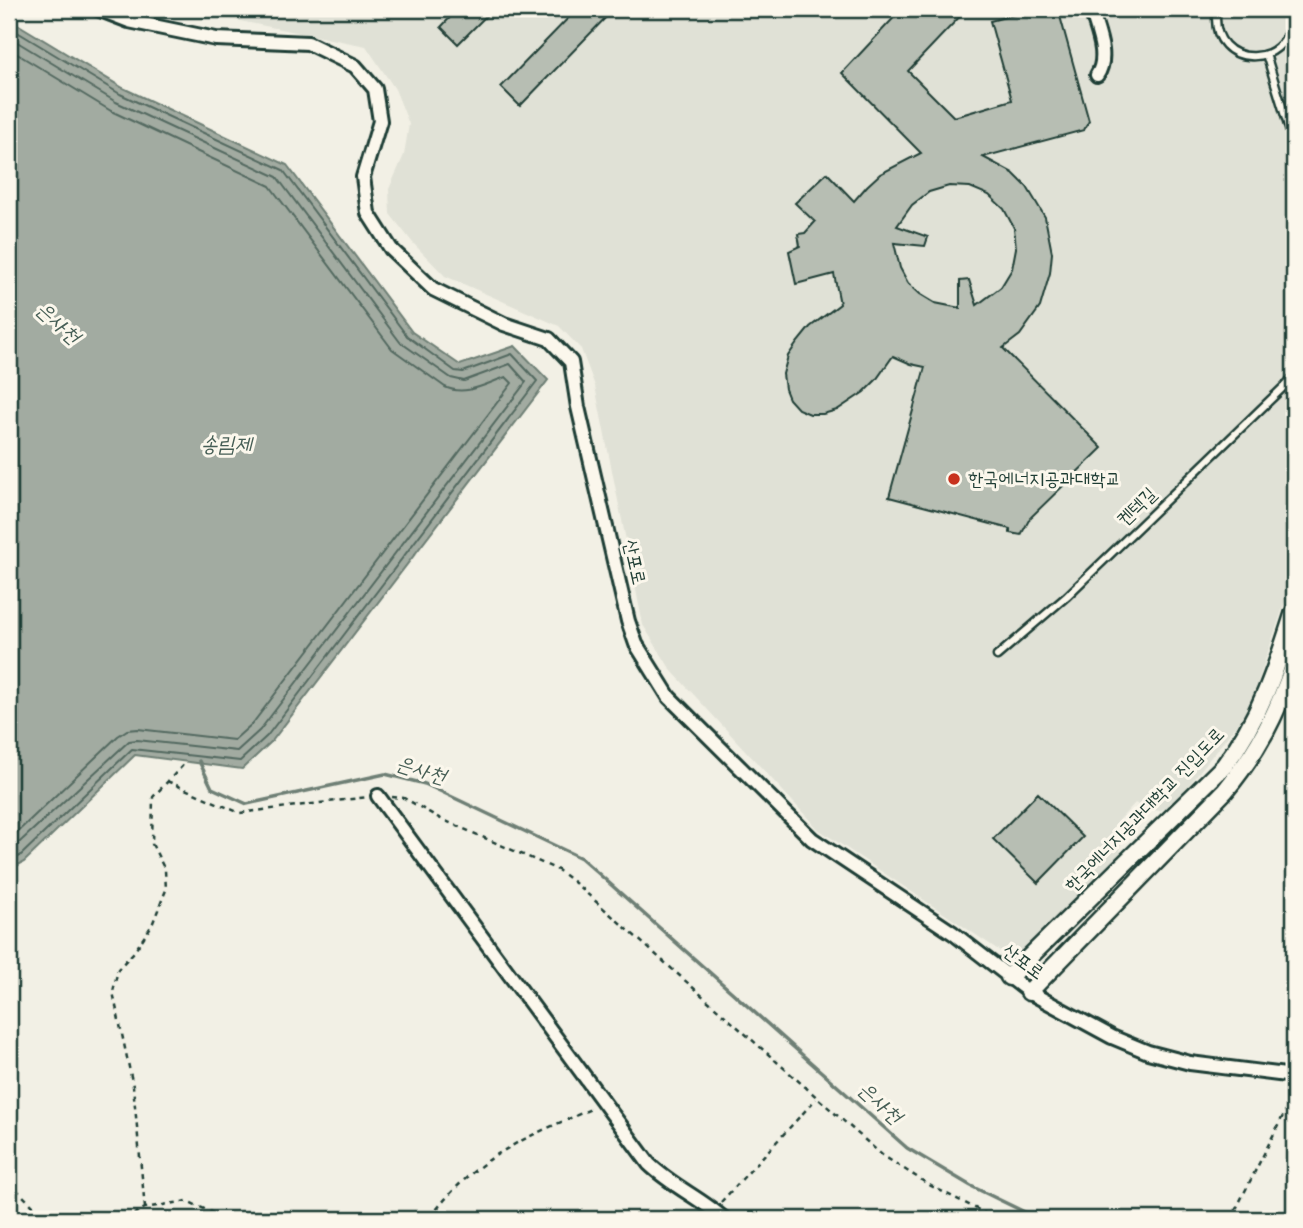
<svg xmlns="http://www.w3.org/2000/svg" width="1303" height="1228" viewBox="0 0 1303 1228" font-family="'Balsamiq Sans','Poor Story',sans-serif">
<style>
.built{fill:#e0e1d6}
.water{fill:#a2aba1;stroke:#6e7f75;stroke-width:2}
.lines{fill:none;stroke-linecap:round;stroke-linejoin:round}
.shore{stroke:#536960;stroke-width:2}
.stream{stroke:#6e7f75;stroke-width:3.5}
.building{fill:#b7beb3;stroke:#1f3d34;stroke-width:2;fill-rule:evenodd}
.service-casing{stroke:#1f3d34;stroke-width:11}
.minor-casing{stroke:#1f3d34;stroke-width:18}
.tertiary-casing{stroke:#1f3d34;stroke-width:21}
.path{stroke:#1f3d34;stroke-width:2.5;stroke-dasharray:5 5;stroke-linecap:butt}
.service{stroke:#fbf7ec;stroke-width:6}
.minor{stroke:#fbf7ec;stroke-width:12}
.tertiary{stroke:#fbf7ec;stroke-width:16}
.poi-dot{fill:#c8321e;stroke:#fbf7ec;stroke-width:2.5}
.labels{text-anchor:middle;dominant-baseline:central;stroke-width:6;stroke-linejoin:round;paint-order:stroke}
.poi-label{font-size:19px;fill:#1f3d34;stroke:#fbf7ec;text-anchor:start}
.street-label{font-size:19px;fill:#1f3d34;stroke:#fbf7ec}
.water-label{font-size:21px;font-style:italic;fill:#465e55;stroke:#fbf7ec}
</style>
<rect width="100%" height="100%" fill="#f2f0e5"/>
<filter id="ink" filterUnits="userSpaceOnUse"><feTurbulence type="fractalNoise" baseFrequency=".0143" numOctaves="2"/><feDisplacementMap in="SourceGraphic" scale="14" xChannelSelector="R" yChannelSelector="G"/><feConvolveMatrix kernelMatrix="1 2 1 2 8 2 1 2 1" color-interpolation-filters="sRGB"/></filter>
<g filter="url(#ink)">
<path class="built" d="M179 9H1294V575L1248 711 1175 802 1160 811 1143 808 1135 803 1113 827 1121 841 1120 859 1016 960 997 949 818 829 671 670 643 625 595 386 581 349 559 326 445 276 413 243 390 214 389 189 404 155 409 124 395 89 366 46Z"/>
<path class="water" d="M9 19 123 88 287 165 412 332 460 365 515 346 548 380 272 741 242 769 135 755 24 862 9 870Z"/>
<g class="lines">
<path class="shore" d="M9 27 120 94 283 170 407 336 455 371 463 372 512 354 537 381 267 736 240 761 132 749 20 856 9 862
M9 37 116 102 277 177 400 342 451 378 464 381 510 364 526 382 260 730 237 751 137 740 129 741 9 852
M9 49 111 111 270 186 392 349 445 387C466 397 487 383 506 377L512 383 253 723 234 740 138 729 127 730 118 736 9 840"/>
<path class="stream" d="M199 761 212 788 247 804 385 774 425 784 581 858 907 1148 971 1186 1039 1219"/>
</g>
<path class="building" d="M458 9H493L458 44 441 27Z
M577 9H614L520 106 501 87Z
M902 9H967L908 71 954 117 1012 100 990 21 1036 9H1058L1089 121 1084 130 983 157 1013 173 1027 187 1045 217 1052 253 1050 273 1040 307 1020 335 1003 348 1102 448 1030 518 1021 535 1010 533V529L889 497 925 367 911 364 893 356 876 380 864 392 837 410 823 414H810L798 409 789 399 785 389 783 374 788 356 797 343 810 327 840 304 834 274 796 284 789 251 800 246 798 234 805 233 815 222 795 203 827 173 854 201 867 186 880 174 921 153 842 73ZM949 186 970 187 989 195 1004 209 1014 228 1016 248 1012 269 1001 287 977 305 969 280 960 281V308L935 303 920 294 908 283 900 268 894 243 925 246 928 237 897 226 912 205 929 192Z
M1038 793 1083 837 1038 883 993 839Z"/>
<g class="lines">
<g class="service-casing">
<path id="service" d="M1217 9C1206 74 1302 70 1288 9
M1266 54 1294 145
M997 656 1067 596 1294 377"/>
</g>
<g class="minor-casing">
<path id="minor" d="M98 9 129 21 216 39 308 43 355 66 375 89 380 121 363 177 368 213 391 249 433 289 504 324 549 339 571 362 578 407 628 621 636 644 669 697 812 839 953 933 1029 992 1112 1037 1148 1052 1190 1063 1294 1076
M1091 9C1096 29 1110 56 1097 75
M378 796 649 1164C673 1187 701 1198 724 1219"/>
</g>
<g class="tertiary-casing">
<path id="tertiary" d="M1009 977 1224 766C1260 718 1276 669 1294 612
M1029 992 1225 791C1259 750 1276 715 1294 665"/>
</g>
<path class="path" d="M167 781 240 813 368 797
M392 797 404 798 439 818 558 870 575 883 882 1155 931 1186 997 1219
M9 1182 46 1219
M721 1202 816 1099
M145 1208 133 1086 113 992 118 969 134 952 152 925 166 890 165 870 152 844 153 797 186 762
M125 1219 145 1208 187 1201 226 1219
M437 1219 436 1210C483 1152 528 1137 593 1108
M1231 1219 1293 1096"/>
<use href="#service" class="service"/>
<use href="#minor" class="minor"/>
<use href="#tertiary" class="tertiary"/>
</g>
</g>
<circle class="poi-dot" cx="954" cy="479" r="7"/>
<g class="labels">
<g class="poi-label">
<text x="968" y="479">한국에너지공과대학교</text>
</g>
<g class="street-label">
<text transform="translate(1137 507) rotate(-44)">켄텍길</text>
<text transform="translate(634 562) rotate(77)">산포로</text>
<text transform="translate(1145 810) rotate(-46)">한국에너지공과대학교 진입도로</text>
<text transform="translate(1023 962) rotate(36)">산포로</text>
</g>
<g class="water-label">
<text transform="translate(58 323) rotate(42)">은사천</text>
<text x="226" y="444">송림제</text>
<text transform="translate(421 770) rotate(17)">은사천</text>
<text transform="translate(880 1103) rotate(42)">은사천</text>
</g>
</g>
<rect width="1303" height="1228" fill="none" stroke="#fbf7ec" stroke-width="35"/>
<rect x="18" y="18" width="1268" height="1193" fill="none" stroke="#1f3d34" stroke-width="2.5" filter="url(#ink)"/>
</svg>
